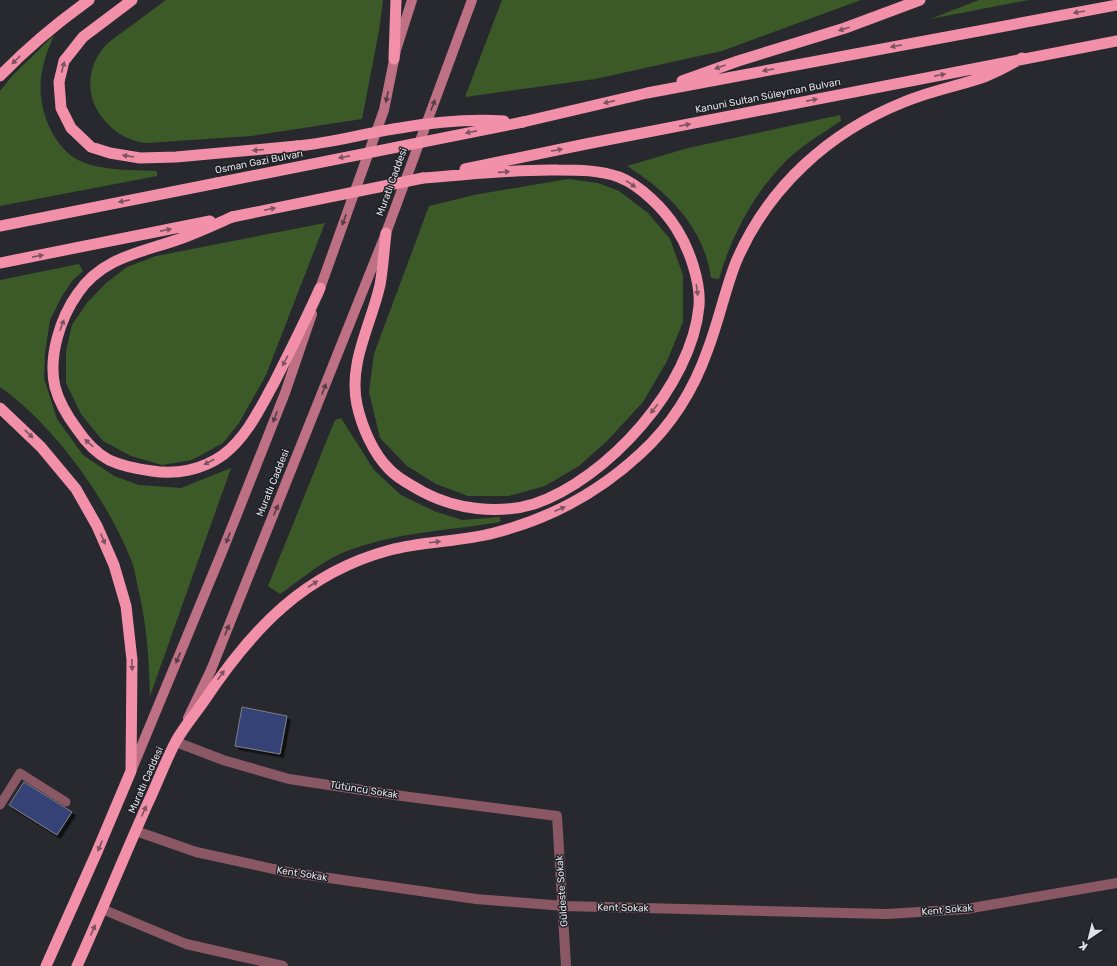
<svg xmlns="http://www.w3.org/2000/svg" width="1117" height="966" viewBox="0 0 1117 966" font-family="Rubik,sans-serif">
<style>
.green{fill:#3c5a27}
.building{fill:#364376;stroke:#7b7e84;filter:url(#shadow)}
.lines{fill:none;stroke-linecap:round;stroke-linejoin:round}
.service{stroke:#895864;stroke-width:9}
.minor{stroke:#895864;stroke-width:10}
.secondary{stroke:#be7085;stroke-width:10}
.trunk{stroke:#f290aa;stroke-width:11}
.trunk-bridge{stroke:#f290aa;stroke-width:11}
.oneway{fill:#7d5261}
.oneway2{fill:#563c47}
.labels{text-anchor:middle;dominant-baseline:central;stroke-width:3;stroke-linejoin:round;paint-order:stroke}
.street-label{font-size:10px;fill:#dfe1e4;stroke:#1e2025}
</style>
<defs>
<filter id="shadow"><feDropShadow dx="3.5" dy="3.5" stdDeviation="0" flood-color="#0009"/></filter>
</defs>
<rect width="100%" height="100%" fill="#28292f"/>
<path class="green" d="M166 0H383L379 31 362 119 251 136 146 143C126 140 113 132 101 116 84 93 88 63 107 44 112 39 119 35 124 31 138 21 152 10 166 0Z
M502 0H861L722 51 595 79 465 97Z
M979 0H1029L930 19Z
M54 35C50 45 45 56 43 67 35 98 47 138 73 157 93 171 133 170 157 171V176L0 206V91L13 75Z
M840 115 841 121C823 133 799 147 784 163 753 195 731 237 719 279L711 278C704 227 668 192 627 166L688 148Z
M568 179 598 183 619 191 648 213 670 239 683 275V322L667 361 643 402 608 440 579 466 545 486 509 496H468L436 484 407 466 380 438 369 392 374 354 429 206 474 195Z
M325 223 266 375 239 423 223 443 192 460 162 465 131 456 103 441 81 414 66 383V351L72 325 86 304 106 283 127 267 156 256Z
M79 264 83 271 73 280 62 296 50 320 45 353 44 378 57 419 83 455 114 476 139 485 181 488 231 468 150 696C149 659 147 625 138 588 136 579 135 570 132 562 107 499 55 426 0 387V280Z
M341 418 374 470 401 495 434 511 462 520 500 517V522C447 531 391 532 340 554 318 564 299 581 280 594L268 586 335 420Z"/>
<path class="building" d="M242 707 287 716 280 754 235 746Z
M24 782 72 812 57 835 9 805Z"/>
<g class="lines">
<path class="service" d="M0 805 20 773 66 802"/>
<path class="minor" d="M176 742 223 760 289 779 402 796 557 816 566 966
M136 831 196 852 287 872 476 899 564 906 887 914 966 909 1117 883
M102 909 186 944 283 966"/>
<path class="secondary" d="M318 294 384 110 396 50 412 0
M188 718 211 670 386 233 472 0
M132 769 222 552 285 393 312 314"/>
<path class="trunk" d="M132 0 83 37 64 61 59 82 61 108 71 128 91 147 110 153 140 158 176 157 297 146
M394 59 396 0
M0 76C27 48 57 23 89 0
M682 81 738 61 845 28 920 0
M523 122 647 93 1117 5
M465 169 586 144 1117 41
M232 217C216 224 201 231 185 237 146 252 104 255 78 293 60 318 48 357 55 387 59 402 68 417 77 429 85 441 96 453 109 460 122 466 137 469 152 471 176 475 202 470 223 455 247 437 260 408 274 383 290 351 306 320 320 288
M0 226 217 183
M386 233C384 250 383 268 380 285 371 325 348 363 357 405 362 427 373 453 389 469 398 479 411 485 423 492 455 509 498 515 534 504 608 479 692 385 699 306 701 282 689 248 676 228 664 209 640 185 619 177 599 170 579 170 558 170 513 169 468 175 423 178
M0 263 210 221
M0 408 41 447 76 489 97 526 114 565 126 606 132 660 131 771 96 854 46 966
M77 966C101 913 123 859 147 805 157 784 165 762 176 741 184 727 195 714 204 701 252 629 304 573 390 550 424 541 460 542 494 533 549 519 599 492 640 454 672 425 694 389 708 349 719 320 725 290 736 262 768 187 829 132 904 102 930 91 958 86 984 77 997 72 1010 65 1022 58"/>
<path class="trunk-bridge" d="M297 146C332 143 365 133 400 128 434 122 470 119 504 121
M217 183 523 122
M232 217 423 178"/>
</g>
<defs><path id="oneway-solid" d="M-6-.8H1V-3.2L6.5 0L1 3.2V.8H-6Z"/></defs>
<g class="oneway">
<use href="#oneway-solid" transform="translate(1079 12) rotate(170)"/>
<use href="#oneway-solid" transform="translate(844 29) rotate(162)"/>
<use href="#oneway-solid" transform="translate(896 46) rotate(169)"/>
<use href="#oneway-solid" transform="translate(16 60) rotate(135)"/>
<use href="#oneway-solid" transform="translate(63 67) rotate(-75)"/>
<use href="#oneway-solid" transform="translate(720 67) rotate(160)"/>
<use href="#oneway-solid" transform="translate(768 70) rotate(169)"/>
<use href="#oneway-solid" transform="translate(940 75) rotate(-11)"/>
<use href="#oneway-solid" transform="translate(812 100) rotate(-11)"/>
<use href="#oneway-solid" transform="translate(609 102) rotate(167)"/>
<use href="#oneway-solid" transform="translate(685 125) rotate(-11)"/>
<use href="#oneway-solid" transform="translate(471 132) rotate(169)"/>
<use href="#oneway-solid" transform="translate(258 150) rotate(175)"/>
<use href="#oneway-solid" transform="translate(557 150) rotate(-12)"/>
<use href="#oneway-solid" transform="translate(128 156) rotate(-171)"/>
<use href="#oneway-solid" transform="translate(344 157) rotate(169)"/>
<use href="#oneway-solid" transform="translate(504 172) rotate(-4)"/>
<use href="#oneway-solid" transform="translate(631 184) rotate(34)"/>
<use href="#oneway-solid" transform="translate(124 201) rotate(169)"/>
<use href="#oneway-solid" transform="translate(270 209) rotate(-12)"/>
<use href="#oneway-solid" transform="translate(166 230) rotate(-11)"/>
<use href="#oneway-solid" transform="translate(38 256) rotate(-11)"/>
<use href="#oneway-solid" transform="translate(697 290) rotate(82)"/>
<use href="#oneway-solid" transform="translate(62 325) rotate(-70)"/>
<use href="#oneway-solid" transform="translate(285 361) rotate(118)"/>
<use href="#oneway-solid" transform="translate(654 409) rotate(128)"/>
<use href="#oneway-solid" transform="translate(29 434) rotate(44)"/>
<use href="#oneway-solid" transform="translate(89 443) rotate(-138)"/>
<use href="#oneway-solid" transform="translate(209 462) rotate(152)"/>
<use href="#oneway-solid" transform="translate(560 509) rotate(-23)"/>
<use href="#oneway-solid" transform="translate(103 539) rotate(67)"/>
<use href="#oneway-solid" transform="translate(435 542) rotate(-7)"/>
<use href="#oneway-solid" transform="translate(313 584) rotate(-33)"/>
<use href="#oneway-solid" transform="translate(132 665) rotate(88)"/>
<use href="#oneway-solid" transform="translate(221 675) rotate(-55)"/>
<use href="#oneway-solid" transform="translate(144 811) rotate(-66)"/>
<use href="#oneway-solid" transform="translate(100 846) rotate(113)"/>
<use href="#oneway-solid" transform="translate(93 930) rotate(-66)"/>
</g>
<g class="oneway2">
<use href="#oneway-solid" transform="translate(387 97) rotate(101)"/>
<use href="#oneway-solid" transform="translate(433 105) rotate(-70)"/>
<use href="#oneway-solid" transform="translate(344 220) rotate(110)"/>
<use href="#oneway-solid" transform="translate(324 389) rotate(-68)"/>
<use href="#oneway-solid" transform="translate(275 417) rotate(111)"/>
<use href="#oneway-solid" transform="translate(276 510) rotate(-68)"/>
<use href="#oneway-solid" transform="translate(228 538) rotate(111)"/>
<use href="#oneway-solid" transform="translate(227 630) rotate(-68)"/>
<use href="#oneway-solid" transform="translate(178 658) rotate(113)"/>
</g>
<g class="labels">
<g class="street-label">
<text transform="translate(768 96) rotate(-11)">Kanuni Sultan Süleyman Bulvarı</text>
<text transform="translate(259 162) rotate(-11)">Osman Gazi Bulvarı</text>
<text transform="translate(392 182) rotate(-70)">Muratlı Caddesi</text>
<text transform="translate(273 483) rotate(-68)">Muratlı Caddesi</text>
<text transform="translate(146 780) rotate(-66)">Muratlı Caddesi</text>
<text transform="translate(364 790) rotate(9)">Tütüncü Sokak</text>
<text transform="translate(302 874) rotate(9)">Kent Sokak</text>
<text transform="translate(562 891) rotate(-94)">Güldeste Sokak</text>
<text transform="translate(623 908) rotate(1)">Kent Sokak</text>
<text transform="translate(947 910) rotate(-5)">Kent Sokak</text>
</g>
</g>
<g transform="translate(1089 938) rotate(215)" stroke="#1e2025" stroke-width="3" paint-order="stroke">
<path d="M0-3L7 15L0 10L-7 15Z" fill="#dfe1e4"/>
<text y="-6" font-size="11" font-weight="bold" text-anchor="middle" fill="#dfe1e4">K</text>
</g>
</svg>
